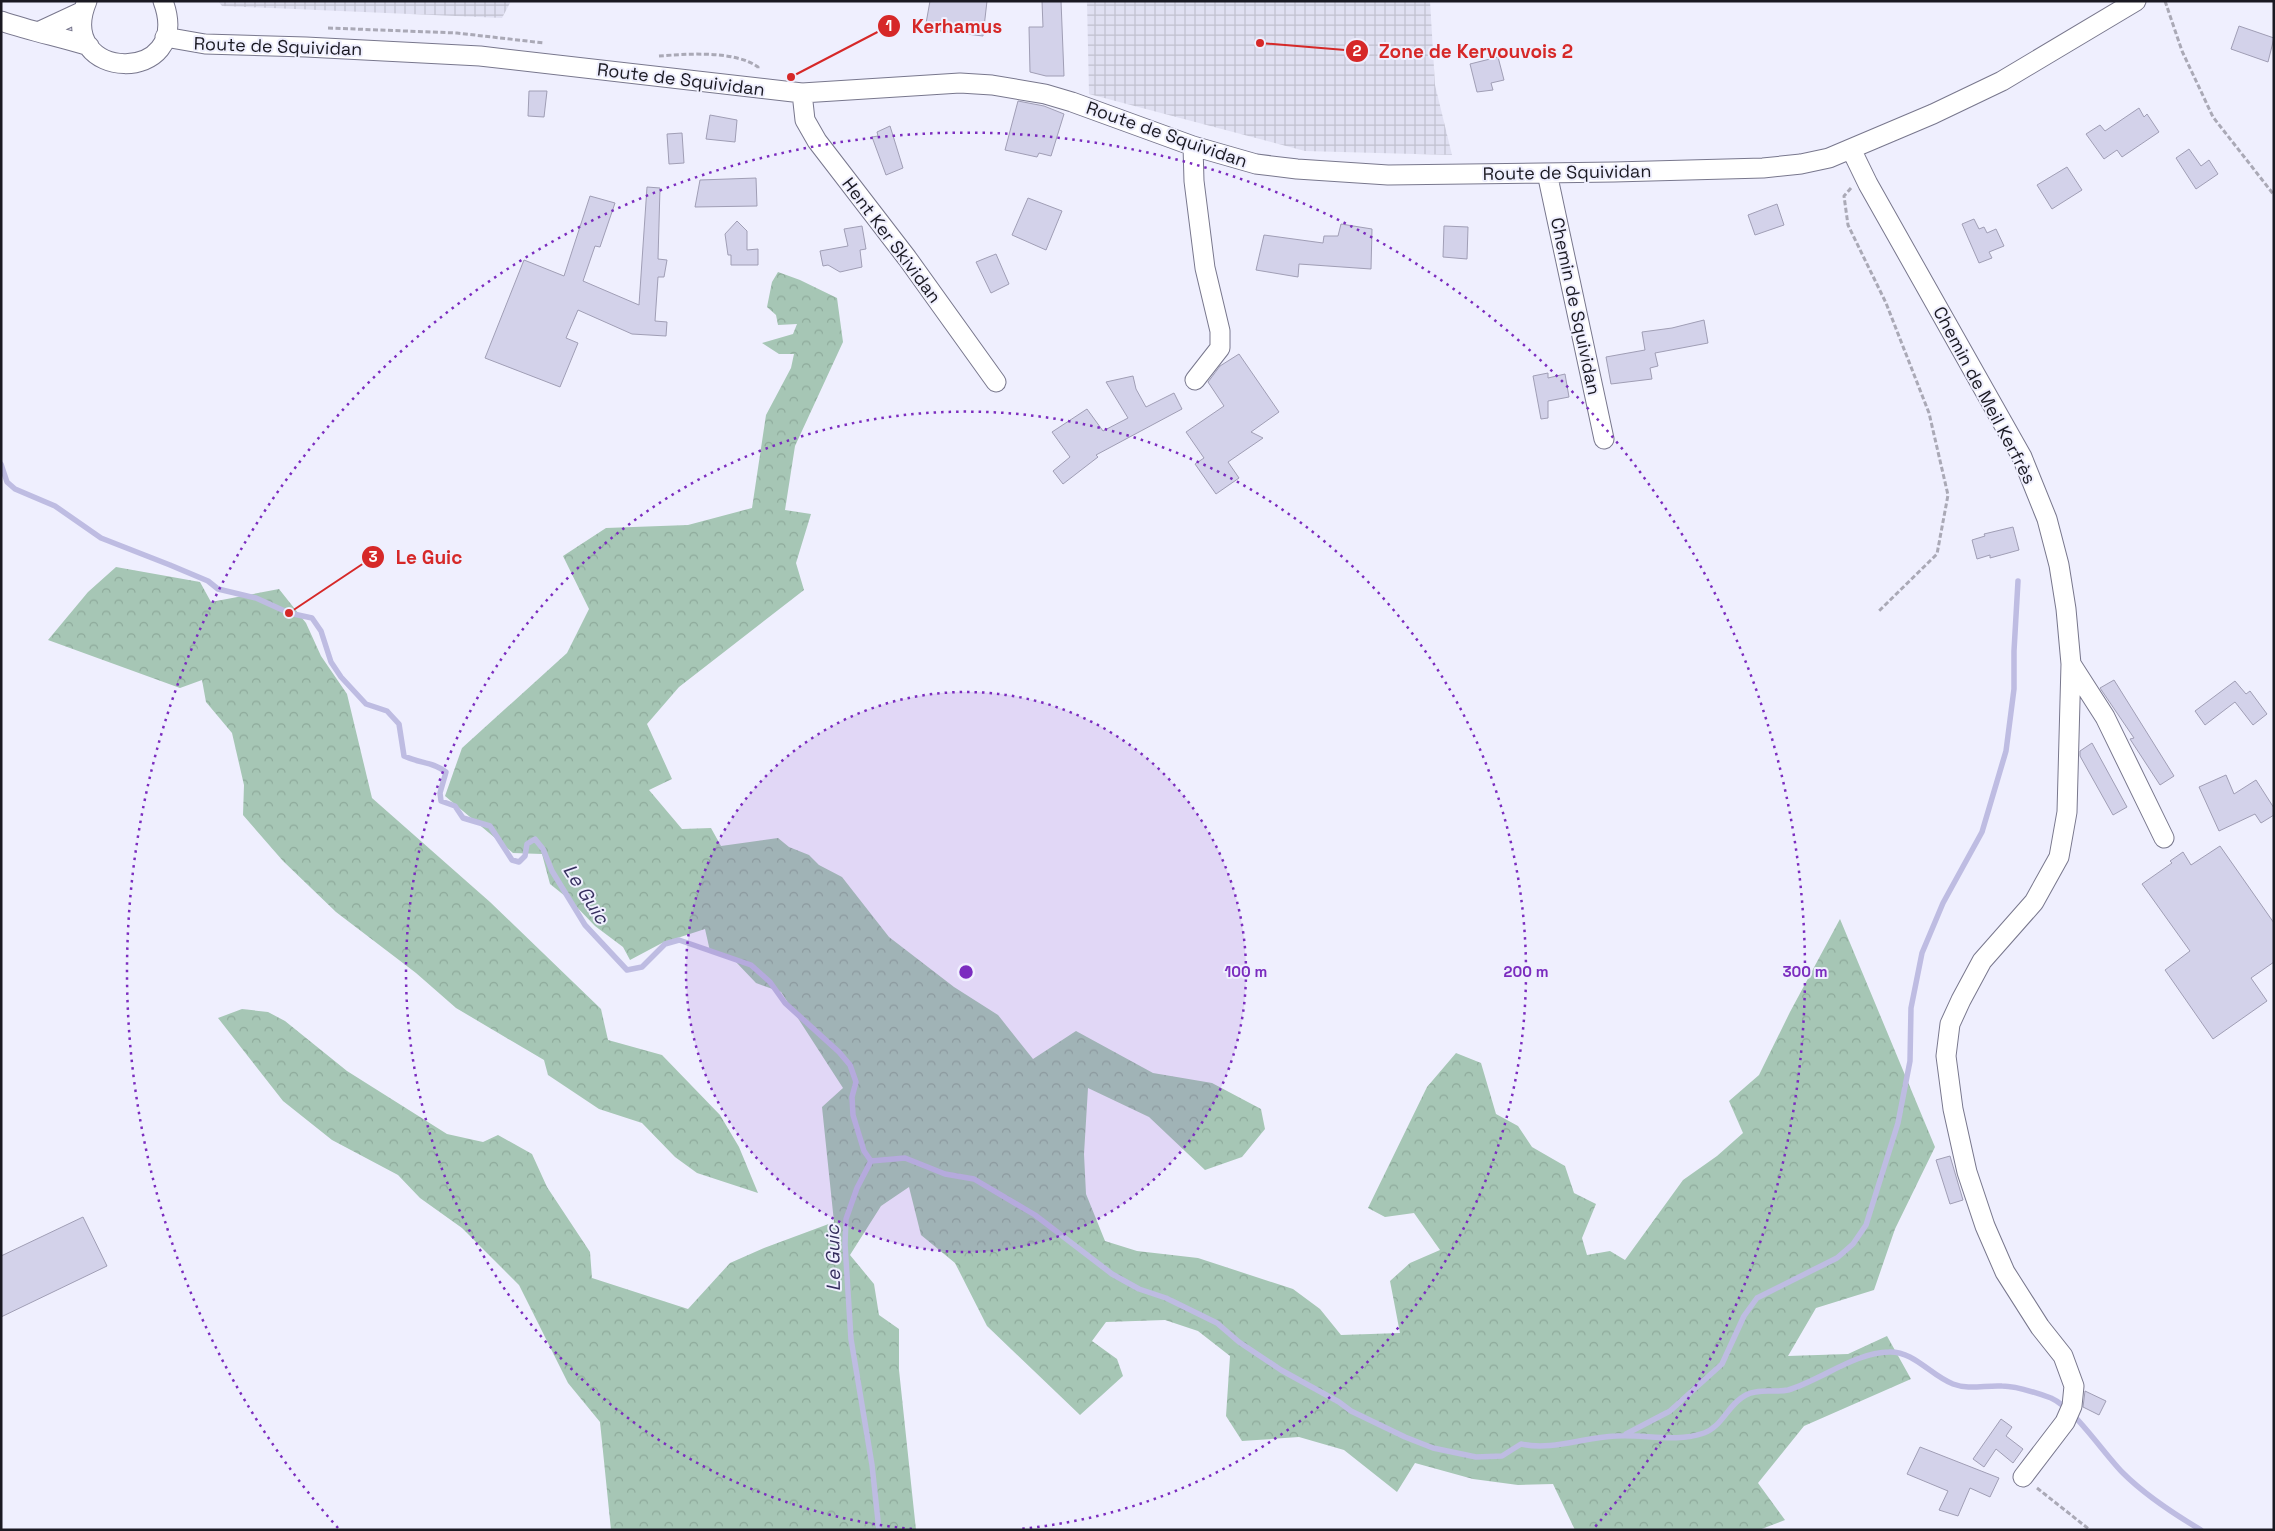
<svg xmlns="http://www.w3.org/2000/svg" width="2275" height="1531" viewBox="0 0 2275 1531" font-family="'Space Grotesk',sans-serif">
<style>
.industrial{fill:url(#industrial-grid)}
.forest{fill:url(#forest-crowns)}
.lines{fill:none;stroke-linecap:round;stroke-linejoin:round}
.stream{stroke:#bebce2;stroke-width:5.5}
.building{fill:#d3d2ea;stroke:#a09eb5}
.minor-casing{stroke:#78778d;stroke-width:21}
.path{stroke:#aaa9b6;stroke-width:3;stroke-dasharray:5 2.5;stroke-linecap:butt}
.minor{stroke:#fff;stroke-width:19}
.ring{fill:none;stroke:#7b2cbf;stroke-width:2.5;stroke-dasharray:2.5 5}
.labels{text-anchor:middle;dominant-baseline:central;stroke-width:4;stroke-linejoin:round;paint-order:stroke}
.street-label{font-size:18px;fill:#1a1922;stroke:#efeffe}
.water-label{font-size:19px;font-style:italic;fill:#352e5e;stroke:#efeffe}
.centre{fill:#7b2cbf;stroke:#efeffe;stroke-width:2.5}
.ring-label{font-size:15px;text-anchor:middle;font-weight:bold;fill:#7b2cbf;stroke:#efeffe;stroke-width:4;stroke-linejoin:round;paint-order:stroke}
.leader{fill:none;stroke:#d62828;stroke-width:2}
.callout-dot{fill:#d62828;stroke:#efeffe;stroke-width:2}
.mark-label{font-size:15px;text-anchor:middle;font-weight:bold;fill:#fff}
.callout-label{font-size:19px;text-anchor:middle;font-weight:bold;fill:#d62828;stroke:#efeffe;stroke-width:4;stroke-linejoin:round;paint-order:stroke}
</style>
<defs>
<pattern id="industrial-grid" width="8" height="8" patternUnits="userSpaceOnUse" patternTransform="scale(1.25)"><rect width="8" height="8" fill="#e0e0f2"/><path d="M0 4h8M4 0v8" fill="none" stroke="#c0c0cf"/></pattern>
<pattern id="forest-crowns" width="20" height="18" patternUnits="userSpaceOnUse" patternTransform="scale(1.25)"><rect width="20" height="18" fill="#a6c6b5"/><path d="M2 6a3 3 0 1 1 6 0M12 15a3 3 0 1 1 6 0" fill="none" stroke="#8eaa9b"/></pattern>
</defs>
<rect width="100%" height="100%" fill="#efeffe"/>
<path class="industrial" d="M218 1H511L502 18 222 6Z
M1087 1H1430L1435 85 1452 155 1305 151 1089 94Z"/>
<path class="forest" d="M778 272 800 280 837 298 843 342 795 446 785 510 811 514 796 563 804 590 679 687 647 724 672 779 649 790 682 829 711 828 721 846 778 838 789 847 809 855 819 865 842 877 889 937 954 987 998 1015 1033 1059 1076 1031 1153 1073 1212 1083 1261 1109 1265 1129 1242 1157 1205 1170 1149 1117 1088 1088 1084 1154 1086 1194 1105 1241 1137 1251 1198 1258 1293 1289 1320 1309 1341 1335 1400 1333 1390 1281 1410 1263 1440 1250 1414 1213 1385 1217 1368 1208 1427 1087 1456 1053 1481 1063 1496 1114 1518 1126 1532 1147 1565 1166 1574 1193 1596 1204 1582 1238 1587 1255 1610 1251 1625 1260 1683 1180 1717 1156 1743 1133 1729 1101 1759 1075 1790 1012 1840 919 1935 1147 1895 1229 1874 1290 1816 1308 1788 1356 1848 1354 1887 1336 1911 1379 1804 1426 1758 1483 1785 1520 1759 1530H1575L1553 1484 1518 1485 1473 1479 1415 1463 1397 1492 1344 1450 1299 1437 1242 1441 1226 1416 1230 1356 1198 1331 1165 1320 1106 1322 1092 1341 1117 1359 1123 1376 1080 1415 987 1326 955 1263 921 1235 909 1187 881 1206 850 1255 874 1284 879 1315 899 1329V1370L916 1530H611L600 1422 568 1383 519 1285 462 1228 420 1198 398 1175 332 1140 283 1101 218 1018 242 1009 268 1012 285 1021 347 1071 447 1134 483 1142 498 1135 532 1154 547 1187 590 1252 592 1278 688 1309 730 1263 764 1248 834 1222 822 1107 843 1088 781 992 756 983 735 961 710 951 705 929 662 943 630 960 623 947 595 926 570 900 550 884 542 854 513 853 445 796 462 748 567 653 589 609 563 556 606 528 688 525 752 508 766 415 791 368 794 354H779L762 343 793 334 797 324 778 325 776 315 767 307 772 282Z
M116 567 200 582 211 602 279 589 306 623 321 656 347 694 372 798 490 902 601 1009 608 1040 662 1055 720 1115 739 1147 758 1193 697 1173 675 1157 642 1123 599 1109 548 1075 544 1060 456 1008 416 973 336 912 283 861 243 815 244 785 232 733 206 702 202 680 180 688 48 640 88 592Z"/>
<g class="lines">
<path class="stream" d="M1 464 7 482 15 489 55 506 101 538 170 565 208 581 218 589 256 598 289 613 312 618 321 631 331 662 341 677 366 704 387 711 399 724 404 756C421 764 431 761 446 772L440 793 441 801 455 806 463 818 490 826 512 860 519 862 525 856 527 844 535 839 543 849 552 871 585 925 627 970 642 967 665 944 679 940 751 965 770 982 785 1003 839 1052 850 1065 856 1082 852 1097 853 1115 864 1151 871 1161
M871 1161 905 1158 945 1174 974 1179 1035 1215 1112 1274 1139 1289 1166 1298 1217 1323 1239 1342 1281 1370 1339 1402 1351 1411 1405 1437 1433 1448 1476 1457 1502 1456 1521 1444C1552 1451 1584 1437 1616 1436 1645 1434 1675 1443 1704 1433 1723 1426 1728 1404 1746 1395 1758 1388 1775 1393 1788 1390 1819 1381 1856 1352 1889 1352 1914 1351 1930 1375 1953 1384 1969 1390 1985 1385 2002 1386 2017 1386 2037 1393 2051 1398 2074 1408 2104 1454 2123 1473 2145 1495 2174 1514 2201 1530
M871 1161 857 1188 846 1219 845 1244 851 1339 872 1465 879 1530
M1626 1434 1670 1411 1722 1364 1744 1316 1757 1298 1837 1258 1853 1244 1866 1225 1898 1123 1910 1061 1911 1008 1922 953 1943 903 1982 832 2006 751 2014 689V651L2018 581"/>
</g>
<path class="building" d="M930 1H987L983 36 925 29Z
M1042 1H1061L1064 76H1046L1030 72 1029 27H1043Z
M2239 26 2274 38 2268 62 2231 49Z
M1498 57 1504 80 1491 83 1493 90 1477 92 1470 64Z
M529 91H547L544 117 528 116Z
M1018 101 1044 106 1064 114 1051 156 1039 153 1037 157 1005 150Z
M2139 108 2144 117 2147 114 2159 132 2122 157 2117 150 2104 159 2086 134 2100 125 2105 131Z
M710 115 737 120 735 142 706 139Z
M890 126 903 168 886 175 872 137 878 136 877 132Z
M682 133 684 163 669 164 667 134Z
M2189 149 2201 166 2209 160 2218 174 2196 189 2176 158Z
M2067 167 2082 190 2052 209 2037 185Z
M756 178 757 206 695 207 700 180Z
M647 187 660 188 658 259 667 260 664 277H658L655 321 667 322 666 336 632 334 578 310 566 338 578 343 560 387 485 358 524 260 564 276 590 196 615 203 600 247 595 246 583 281 639 305Z
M1028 198 1062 211 1046 250 1012 235Z
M1777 204 1784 225 1755 235 1748 215Z
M1974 219 1979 229 1984 227 1987 233 1996 229 2004 246 1989 252 1992 258 1979 263 1962 224Z
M737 221 747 231V250L758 249V265H731V255H728L725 234Z
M1341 224 1372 229 1371 269 1299 264 1298 277 1256 270 1264 235 1323 243 1324 236H1338Z
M862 226 866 249 860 250 862 267 840 272 828 265 823 266 820 251 848 246 844 229Z
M1444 226 1468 227 1467 259 1443 257Z
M996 254 1009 284 991 293 976 262Z
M1704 320 1708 343 1655 353 1658 366 1650 368 1652 379 1611 384 1606 357 1645 350 1642 332 1672 328Z
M1239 354 1279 412 1251 432 1263 438 1228 462 1239 478 1216 494 1195 464 1204 458 1186 432 1224 406 1208 382 1220 366Z
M1548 373V378L1565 374 1569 397 1548 401V418L1541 419 1533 376Z
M1133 376 1136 389 1146 407 1174 393 1182 409 1096 455 1098 457 1063 484 1053 471 1070 457 1052 432 1087 409 1103 431 1128 418 1106 382Z
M2013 527 2019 550 1990 558V555L1977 559 1972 540 1985 536 1984 534Z
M2114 680 2174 776 2160 785 2130 739 2134 738 2100 688Z
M2235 681 2246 694 2250 691 2267 714 2253 725 2235 702 2205 725 2195 711Z
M2092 743 2127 807 2113 815 2080 756V751Z
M2226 775 2234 794 2256 780 2274 808V815L2261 823 2255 814 2219 831 2199 787Z
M2220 846 2274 923V962L2251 978 2267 1001 2213 1039 2165 970 2190 951 2142 884 2172 863 2170 861 2183 852 2191 865Z
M1950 1156 1963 1200 1950 1204 1936 1160Z
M83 1217 107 1266 1 1317V1256Z
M2085 1391 2106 1401 2099 1415 2083 1407Z
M2001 1419 2012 1427 2006 1436 2023 1449 2013 1463 1996 1449 1984 1467 1973 1459Z
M1920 1447 1999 1478 1990 1497 1970 1488 1958 1516 1939 1510 1948 1491 1907 1474Z"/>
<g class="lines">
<g class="minor-casing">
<path id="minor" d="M87 1C53 82 195 87 163 1
M1 21C30 31 60 37 89 46
M40 31 83 11
M165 37 205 44 306 47 480 56 802 93 960 83 992 85 1045 94 1072 102 1193 146 1256 164 1297 169 1388 175 1614 172 1763 168 1801 164 1829 158 1933 114 2002 81 2136 1
M802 93 805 120 817 141 907 258 996 382
M1193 146 1194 181 1205 268 1220 331V348L1195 380
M1851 149 1868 184 2022 457 2047 519 2059 565 2066 609 2071 664 2067 812 2059 857 2034 902 1982 961 1961 1000 1950 1024 1946 1056 1953 1109 1967 1172 1985 1226 2005 1272 2040 1327 2063 1356 2074 1386 2072 1406 2065 1422 2023 1477
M1547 173 1604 439
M2071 664 2105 717 2164 838"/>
</g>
<path class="path" d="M2165 1 2182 51 2213 117 2274 195
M328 28 457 33 544 43
M659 56C687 54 734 50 758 67V69
M1851 188 1844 196 1848 225 1886 303 1929 413 1948 495 1937 554 1879 611
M2037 1488 2090 1530"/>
<use href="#minor" class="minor"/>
</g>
<circle cx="966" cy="972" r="280" fill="#7b2cbf" fill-opacity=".12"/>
<g class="ring">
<circle cx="966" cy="972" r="280"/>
<path d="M912 1529A560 560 0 1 1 1020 1529"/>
<path d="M338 1528A839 839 0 1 1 1594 1528"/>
</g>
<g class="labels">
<g class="street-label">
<text transform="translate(278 46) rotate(2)">Route de Squividan</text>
<text transform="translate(681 79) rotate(7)">Route de Squividan</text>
<text transform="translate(1167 134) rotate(19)">Route de Squividan</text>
<text transform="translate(1567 172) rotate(-1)">Route de Squividan</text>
<text transform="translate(892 240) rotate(53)">Hent Ker Skividan</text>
<text transform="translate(1576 306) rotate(78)">Chemin de Squividan</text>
<text transform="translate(1985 395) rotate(62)">Chemin de Meil Kerfrès</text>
</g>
<g class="water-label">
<text transform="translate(586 894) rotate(57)">Le Guic</text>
<text transform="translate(833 1258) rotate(-91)">Le Guic</text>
</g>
</g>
<circle cx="966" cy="972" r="8" class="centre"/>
<g class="ring-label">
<text x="1246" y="977">100 m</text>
<text x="1526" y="977">200 m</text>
<text x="1805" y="977">300 m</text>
</g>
<path class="leader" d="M791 77L889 26M1260 43L1357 51M289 613L373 557"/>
<g class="callout-dot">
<circle cx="791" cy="77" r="5"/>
<circle cx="1260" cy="43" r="5"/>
<circle cx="289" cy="613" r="5"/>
<circle cx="889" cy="26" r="12"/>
<circle cx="1357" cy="51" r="12"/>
<circle cx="373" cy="557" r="12"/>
</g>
<g class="mark-label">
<text x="889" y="31">1</text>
<text x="1357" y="56">2</text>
<text x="373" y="562">3</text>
</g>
<g class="callout-label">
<text x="957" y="33">Kerhamus</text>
<text x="1476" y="58">Zone de Kervouvois 2</text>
<text x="429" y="564">Le Guic</text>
</g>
<rect width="2275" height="1531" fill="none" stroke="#1a1922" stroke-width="5"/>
</svg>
